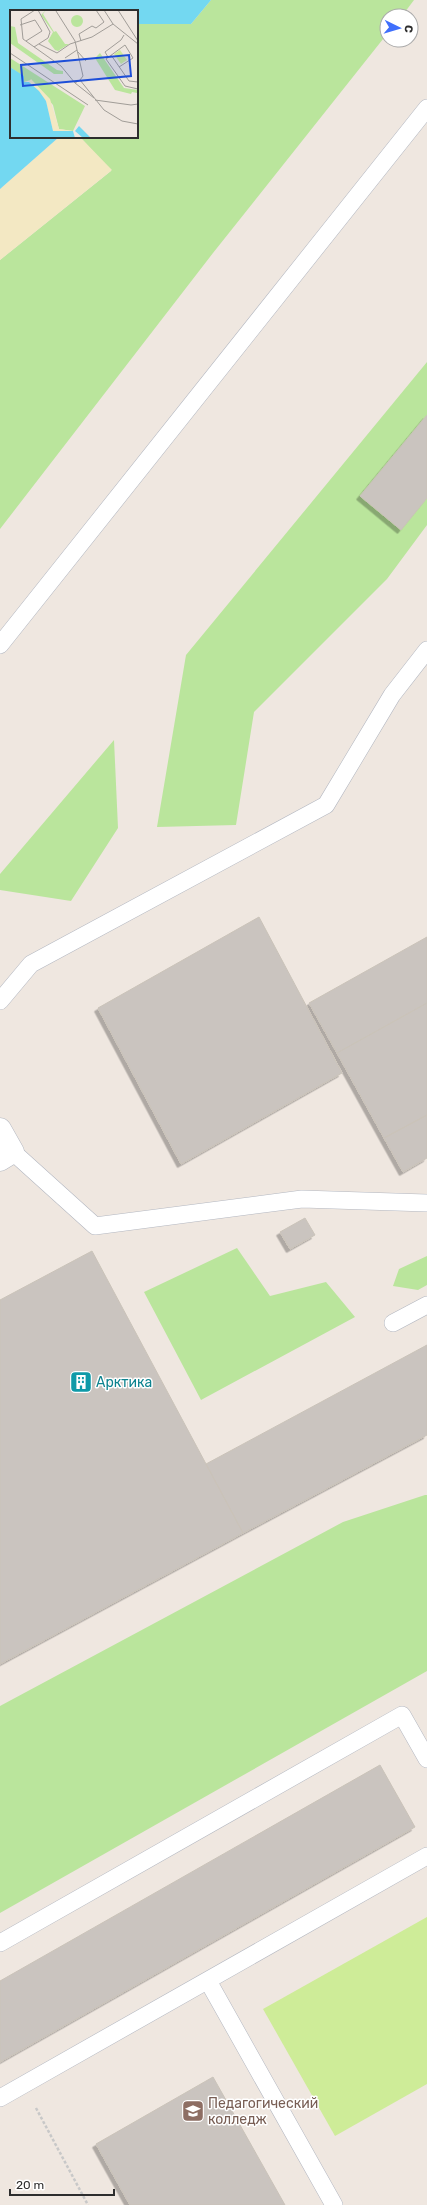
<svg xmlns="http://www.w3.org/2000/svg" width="427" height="2205" viewBox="0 0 427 2205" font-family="Rubik,sans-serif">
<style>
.green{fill:#bae59c}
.sand{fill:#f3e8c3}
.pitch{fill:#ceec98}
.water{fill:#73d8f1}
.building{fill:#cac4bf;stroke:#cac3b9;filter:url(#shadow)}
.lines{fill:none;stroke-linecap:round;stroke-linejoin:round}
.service-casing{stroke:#b3b7c0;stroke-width:18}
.minor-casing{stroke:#b3b7c0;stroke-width:23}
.path{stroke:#c8c8c8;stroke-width:2.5;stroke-dasharray:3 2;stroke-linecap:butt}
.service{stroke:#fff;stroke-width:17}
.minor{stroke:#fff;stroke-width:22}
.labels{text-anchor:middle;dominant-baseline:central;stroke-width:3;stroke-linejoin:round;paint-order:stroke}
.culture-label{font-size:14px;fill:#0d838f;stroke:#fff;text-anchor:start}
.education-label{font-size:14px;fill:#785e54;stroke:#fff;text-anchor:start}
.inset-road{fill:none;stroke:#a19d98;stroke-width:1}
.view{fill:#1d4ed8;fill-opacity:0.15;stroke:#1d4ed8;stroke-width:2}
.inset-edge{fill:none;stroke:#2d2d2d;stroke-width:2}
</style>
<defs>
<filter id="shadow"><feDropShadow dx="-3.5" dy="3.5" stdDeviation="0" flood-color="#0004"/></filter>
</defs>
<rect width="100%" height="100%" fill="#efe7e0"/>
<path class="green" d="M211 0H414L402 16H387V34L213 253 0 529V260L111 171 80 137H137V24H191Z
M427 362V525L387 579 254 712 236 825 157 827 186 655Z
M114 740 118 828 71 901 0 890V874Z
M237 1248 270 1296 326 1282 355 1317 201 1400 144 1292Z
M427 1256V1285L418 1290 393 1286 399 1269Z
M425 1495H427V1671L0 1913V1706L343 1522Z"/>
<path class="sand" d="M59 137H80L112 170 0 260V189Z"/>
<path class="pitch" d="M427 1917V2084L335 2136 263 2009Z"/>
<path class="water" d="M0 0H211L191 24H137V11H11V137H59L0 189Z"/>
<path class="building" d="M427 415V498L401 530 360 496Z
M259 917 342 1073 181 1164 98 1008Z
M427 937V1003L337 1053 309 1003Z
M427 1003V1115L384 1138 337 1053Z
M427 1115V1158L403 1172 384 1138Z
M305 1218 315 1235 290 1249 280 1232Z
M92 1251 243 1533 0 1664V1300Z
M427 1345V1435L243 1533 206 1464Z
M380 1765 415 1827 0 2062V1981Z
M213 2077 285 2205H130L96 2144Z"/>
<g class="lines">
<g class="service-casing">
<path id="service" d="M0 645 427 108
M0 1001 31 964 326 805 392 695 427 650
M13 1152 95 1226 302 1199 427 1203
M393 1323 427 1305
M0 1943 402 1715 427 1759
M208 1981 334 2205
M0 2098 427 1856"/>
</g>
<g class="minor-casing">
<path id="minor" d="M0 1129 13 1152 0 1160"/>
</g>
<path class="path" d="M36 2108 88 2205"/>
<use href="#service" class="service"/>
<use href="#minor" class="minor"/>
</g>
<defs>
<g id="building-square" transform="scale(1.15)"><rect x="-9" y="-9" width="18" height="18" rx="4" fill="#0f9aa8" stroke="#fff"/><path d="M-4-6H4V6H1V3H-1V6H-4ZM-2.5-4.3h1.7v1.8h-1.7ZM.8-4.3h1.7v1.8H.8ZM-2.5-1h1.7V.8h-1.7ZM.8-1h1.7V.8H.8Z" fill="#fff"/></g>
<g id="university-square" transform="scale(1.15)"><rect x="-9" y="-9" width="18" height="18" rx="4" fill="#8d6e63" stroke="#fff"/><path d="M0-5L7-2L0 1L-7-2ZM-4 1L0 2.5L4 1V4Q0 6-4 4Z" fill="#fff"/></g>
</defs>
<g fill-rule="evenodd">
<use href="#building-square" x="81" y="1382"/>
<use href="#university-square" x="193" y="2111"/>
</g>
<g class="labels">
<g class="culture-label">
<text x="96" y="1382">Арктика</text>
</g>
<g class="education-label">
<text x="208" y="2103">Педагогический<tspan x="208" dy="16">колледж</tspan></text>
</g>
</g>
<g transform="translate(10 10)">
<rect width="128" height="128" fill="#efe7e0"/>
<path d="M36 0 33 4 44 22 46 21 55 34H59L48 41 45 40 38 31 43 22 31 5ZM61 11a6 6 0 1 1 12 0a6 6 0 1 1-12 0ZM0 16 5 17 8 33 47 60 53 61V64H44L0 33ZM90 43 114 78 128 80 127 89V83L122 82 121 84 105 80 85 48ZM0 48 75 96 63 121 49 119 43 95 21 70 14 72 13 66 0 57Z" fill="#bae59c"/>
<path d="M21 69 40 89 49 119 63 121H43L36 91 19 72Z" fill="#f3e8c3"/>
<path d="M110 40 117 50 111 54 104 44Z" fill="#ceec98"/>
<path d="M0 57 14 66V72H19L29 81 36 91 43 121H63L65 128H0ZM69 116 81 128H73L65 121Z" fill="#73d8f1"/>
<path class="inset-road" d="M25 0 11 9 13 29 51 56 65 73M94 0 103 14 128 34M108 0 128 31M46 1 65 31 73 66 70 70M10 15 25 10 32 21 16 31M71 31 69 24 82 16 86 18 94 12 86 0M29 34 47 43 60 34 82 27 103 14M24 37 38 28 40 22 28 0M68 42 76 51M0 43 78 95M101 45 119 71 128 72M98 47 95 42 111 30 114 25M55 48 67 40M109 57 123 48 115 35 96 49 115 76 128 79M84 88 65 73 70 70 94 100 112 111 128 114M85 90 121 95 128 94"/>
<path class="view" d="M119 45 121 66 13 76 11 55Z"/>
<rect width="128" height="128" class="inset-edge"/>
</g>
<g transform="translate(399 28) rotate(95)"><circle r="19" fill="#ffffff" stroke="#ababab"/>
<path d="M0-3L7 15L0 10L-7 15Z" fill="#3f6ffc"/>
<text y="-6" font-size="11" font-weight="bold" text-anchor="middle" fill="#2d2d2d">С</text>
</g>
<path d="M10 2189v6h104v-6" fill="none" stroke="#2d2d2d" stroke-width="2"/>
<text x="16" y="2189" font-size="12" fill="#2d2d2d" stroke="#ffffff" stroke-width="3" paint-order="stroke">20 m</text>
</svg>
